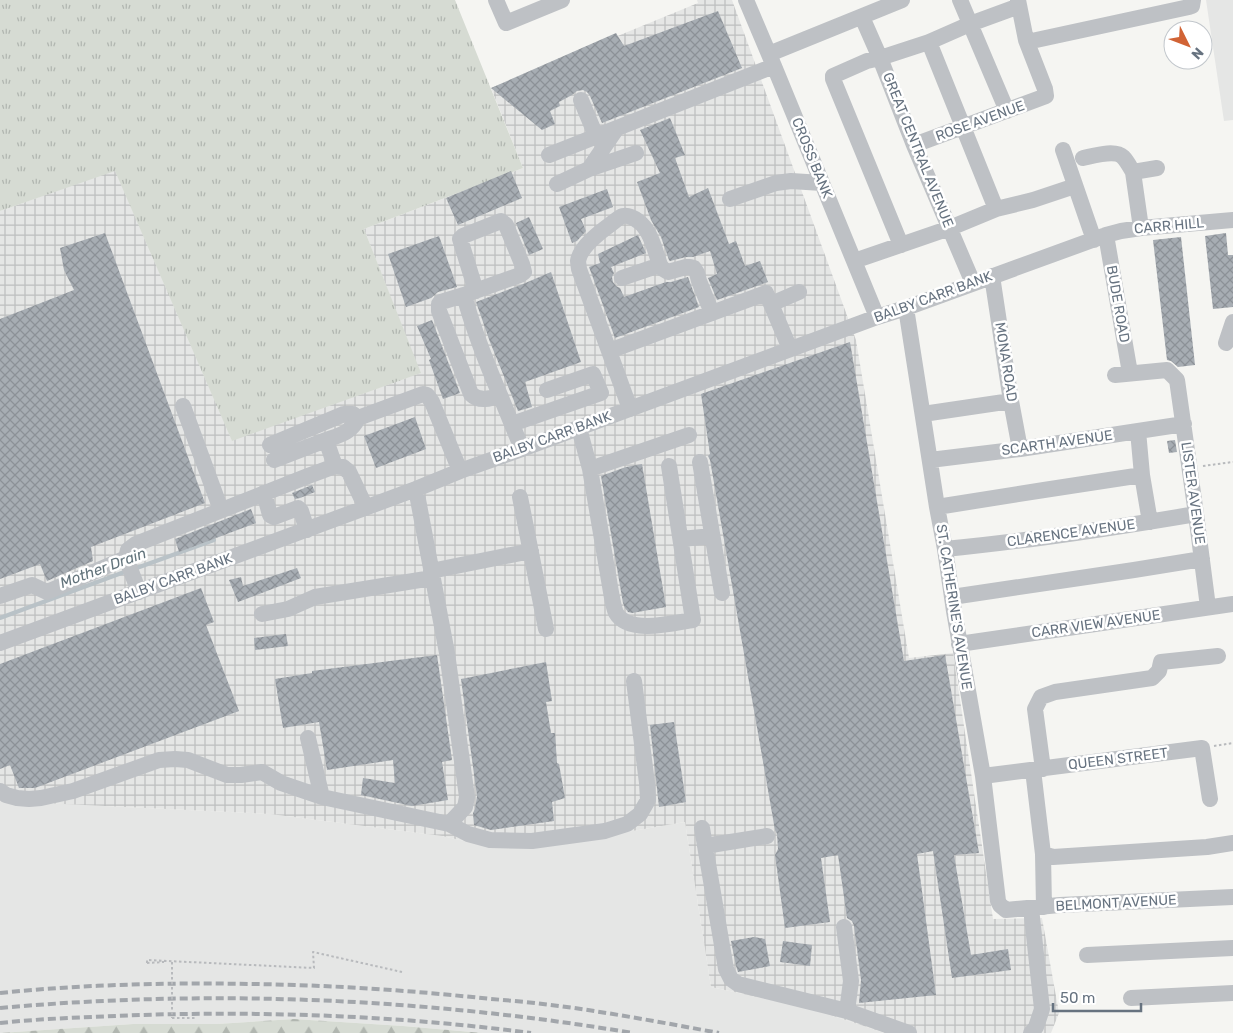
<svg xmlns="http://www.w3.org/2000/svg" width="1233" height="1033" viewBox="0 0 1233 1033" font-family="Rubik,sans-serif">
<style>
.built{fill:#e5e6e5}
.industrial{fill:url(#industrial-grid)}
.grass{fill:url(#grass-tufts)}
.forest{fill:url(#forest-firs)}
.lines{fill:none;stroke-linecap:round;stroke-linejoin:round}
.stream{stroke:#b9c2c7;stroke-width:4}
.building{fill:url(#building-cross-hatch)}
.path{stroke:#b8babd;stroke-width:2;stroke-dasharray:2.5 2.5;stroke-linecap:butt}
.minor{stroke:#bec1c5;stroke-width:16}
.rail{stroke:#a2a6ab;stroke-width:4;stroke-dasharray:8 4;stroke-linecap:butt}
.path-bridge{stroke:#b8babd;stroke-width:2;stroke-dasharray:2.5 2.5;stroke-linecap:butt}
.labels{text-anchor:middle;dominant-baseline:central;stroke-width:5;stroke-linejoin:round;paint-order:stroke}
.street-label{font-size:14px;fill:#677380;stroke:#fff}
.water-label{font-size:15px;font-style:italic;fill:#63747c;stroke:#fff}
</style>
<defs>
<pattern id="industrial-grid" width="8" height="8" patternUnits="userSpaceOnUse" patternTransform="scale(1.25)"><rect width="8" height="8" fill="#e5e6e5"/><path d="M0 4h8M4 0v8" fill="none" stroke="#bdbfbf"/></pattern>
<pattern id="grass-tufts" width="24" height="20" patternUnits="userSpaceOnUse" patternTransform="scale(1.25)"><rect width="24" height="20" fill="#d6dbd3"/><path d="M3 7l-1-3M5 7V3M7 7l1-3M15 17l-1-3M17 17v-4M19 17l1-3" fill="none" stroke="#b1b6b0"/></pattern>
<pattern id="forest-firs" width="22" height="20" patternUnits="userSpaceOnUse" patternTransform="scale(1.25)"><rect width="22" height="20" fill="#d6dbd3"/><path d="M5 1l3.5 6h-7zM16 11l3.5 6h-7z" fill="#b1b6b0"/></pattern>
<pattern id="building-cross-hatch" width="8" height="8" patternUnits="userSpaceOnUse" patternTransform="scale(1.25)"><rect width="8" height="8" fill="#a7adb3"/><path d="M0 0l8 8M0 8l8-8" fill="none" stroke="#8c9197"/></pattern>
</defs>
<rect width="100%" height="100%" fill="#f5f5f2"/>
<path class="built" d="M1206 0H1233V120L1224 121Z
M0 801 270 814 442 836 496 848 545 846 685 822 711 987 812 1009 885 1033H483L403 1026 294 1019 217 1024H133L0 1033Z"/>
<path class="industrial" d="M697 0H732L856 340 909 658 953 653 993 919 1042 918 1059 1013 1051 1033H885L812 1009 711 987 685 822 545 846 496 848 442 836 270 814 0 801V211L115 170 232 440 420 373 364 229 523 168 491 88 698 3Z"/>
<path class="grass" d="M0 0H455L523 168 364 229 421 373 232 441 115 171 0 211Z"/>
<path class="forest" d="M294 1019 403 1026 483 1033H0L133 1024H217Z"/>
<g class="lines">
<path class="stream" d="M134 569 214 540
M0 618 127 571"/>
</g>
<path class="building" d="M718 11 742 68 602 123 590 96 587 92 583 90 577 91 572 95 559 102 560 106 550 111 555 124 542 130 491 88 616 33 624 46Z
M670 118 685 155 675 158 689 197 708 188 729 244 736 241 745 266 760 261 768 282 717 300 708 278 717 274 710 251 693 257H686L670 261 669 260 661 237 651 220 637 182 660 173 640 130Z
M511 171 522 198 458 225 446 198Z
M607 189 613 207 581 219 586 231 577 241 572 243 559 207Z
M529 217 543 249 529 255 516 223Z
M105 233 205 503 91 547 93 561 47 581 40 564 0 579V319L74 290 64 270 60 248Z
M1226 233 1228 255H1233V307L1213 309 1205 236Z
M638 235 646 253 611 267 614 273 612 277 613 282 616 286 620 288 624 297 666 282H671L688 277 699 307 615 338 589 267 600 263 598 254Z
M439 236 457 287 438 292 431 298 406 307 388 254Z
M1181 237 1195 365 1178 367 1171 361 1167 360 1153 240Z
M551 272 581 362 525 382 532 407 518 411 490 342 476 302 523 284Z
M432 320 460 393 443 399 429 360 431 359 417 326Z
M850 342 904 661 945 655 979 853 954 855 971 955 1008 949 1011 970 952 978 933 851 917 854 936 995 859 1003 861 980 854 926 852 921 847 918 838 855 821 858 830 922 785 928 775 855 778 849 777 834 775 830 710 460 708 456 710 454 701 394Z
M415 417 426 449 376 468 364 436Z
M1175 440 1177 452 1169 453 1167 441Z
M642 464 666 607 632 613 628 612 625 608 623 603 601 476 626 467Z
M312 485 315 492 300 498 295 499 292 493Z
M251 509 256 523 179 552 175 539Z
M297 568 301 578 238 602 229 580 241 577 243 586Z
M201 588 214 622 206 625 239 711 35 788H19L10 765 0 769V664Z
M286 634 288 646 255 650 254 638Z
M437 655 452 760 442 762 448 800 412 806 361 795 363 778 395 783 393 760 327 770 319 722 283 728 275 679 312 673V671Z
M546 662 552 701 546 702 551 733H555L557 763 559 764 565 798 552 802 554 821 491 830 474 825 473 813 475 809 477 796 461 679Z
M674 722 686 802 659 807 650 725Z
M754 937 765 939 770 966 738 972 736 966 731 941Z
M783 941 812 945 810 966 780 962Z"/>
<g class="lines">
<path class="path" d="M1203 466 1233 462
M1214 746 1233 743
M147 963V960L314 968 313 952 402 972
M147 963 164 962
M172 1018H195"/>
<path class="minor" d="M496 0 506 23 562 0
M746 0 774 66 877 317
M960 0 1007 111
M862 17 880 58 914 145 973 283
M929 42 996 209
M1027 42 1189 7 1192 6 1193 0
M769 54 902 0
M581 100 596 136
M914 145 1046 96 1045 89 1026 40 1018 0
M1063 150 1094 240
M549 155 774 66
M1083 158C1093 156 1115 149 1123 157 1127 161 1130 167 1133 172L1157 168
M589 169 636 153
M1133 172 1141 228
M557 184 589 169 617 128
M730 199 776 183 791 181 822 183
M1106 235 1130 373
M901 245 833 79V76L867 61 880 58 929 42 970 24 1019 6
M854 261 950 228 996 209 1033 200 1075 186
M992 276 1011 401 1020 449
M622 278 660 265
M464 295 441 302 439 304V311L471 394C479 402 490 399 500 395 486 362 473 329 464 295L520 275 524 272 522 264 506 225 501 221 463 236 460 239 476 291
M906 308 937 507 945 549 954 611 983 776 998 901 1000 905 1006 910 1060 905 1233 897
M1226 343 1233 322
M790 349 771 304 799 292
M609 351 579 269C579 268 578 262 578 261 580 247 600 232 611 224 614 222 619 217 623 216 628 215 634 218 638 221 651 230 655 251 660 265L663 269 668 272 686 267H690L694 268 697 273 699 281 712 313
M1115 375 1167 370 1177 380 1196 514 1208 607
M500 395 522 449
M183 406 221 510
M630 409 609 351 766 293 771 304
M923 414 1011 401
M512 424 601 393 593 374 547 390
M579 428 590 469 689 435
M1138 431 1142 475 1150 522
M326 440C340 435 351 433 358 418L423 394 427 395 432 402 460 471
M270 445 344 414H353L358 418
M274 460 326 440 335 466
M930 460 1020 449 1184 424
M700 462 722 593
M590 469 612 598C613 602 614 609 616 613 629 635 673 623 693 620L669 466
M416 489 447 653 467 797 465 807 449 824
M264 493 270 515 274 517 298 508 301 511 307 530
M520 497 546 629
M937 507 1044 490 1142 475
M681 539 712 536
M945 549C1029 541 1113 528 1196 514
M431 571 531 551
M139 592 126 558 128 550 136 544 308 476 335 466 343 467 349 472 366 508
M0 596 32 585 47 592 126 558
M952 597 1134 570 1202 559
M262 614 288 609 315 597 432 578
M0 643 416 489 460 471 522 449 877 317 906 308 1106 235 1121 231 1141 228 1233 220
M959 644 1233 604
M308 738 322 797
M1043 769 1035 709 1041 697 1055 692 1152 678 1159 671 1161 662 1218 656
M1033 770 1043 854 1053 857 1207 847 1233 843
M983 776 1202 748 1210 799
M0 791 6 795 17 798 29 799 41 798 73 791 159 760 175 759 188 760 227 775H241L262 772 281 783 322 797 449 824 468 834 490 840 532 841 605 831 627 824 640 814 648 800 647 783 634 681
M702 828 726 969 731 979 738 984 847 1011 909 1033
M705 846 767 836
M1043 854 1044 907
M844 927 851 981 847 1011
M1087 955 1233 948
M1131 998 1233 993
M1031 1033 1036 1027 1042 1009 1031 908"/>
<path class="rail" d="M0 993C98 983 196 982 295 985 360 987 426 992 491 999 518 1001 546 1004 574 1008 622 1015 671 1024 719 1033
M0 1008C211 989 424 998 633 1033
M0 1023C47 1018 94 1017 140 1015 269 1011 403 1016 531 1033"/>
<path class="path-bridge" d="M172 962V1018"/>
</g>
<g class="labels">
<g class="street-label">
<text transform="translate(980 121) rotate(-20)">ROSE AVENUE</text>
<text transform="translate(918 150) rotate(68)">GREAT CENTRAL AVENUE</text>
<text transform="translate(812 158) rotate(68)">CROSS BANK</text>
<text transform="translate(1169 226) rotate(-5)">CARR HILL</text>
<text transform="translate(933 297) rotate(-20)">BALBY CARR BANK</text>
<text transform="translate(1118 304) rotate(80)">BUDE ROAD</text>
<text transform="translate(1006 362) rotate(81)">MONA ROAD</text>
<text transform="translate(552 437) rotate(-20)">BALBY CARR BANK</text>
<text transform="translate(1057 443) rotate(-8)">SCARTH AVENUE</text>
<text transform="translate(1193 493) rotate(82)">LISTER AVENUE</text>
<text transform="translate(1071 533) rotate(-8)">CLARENCE AVENUE</text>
<text transform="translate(173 579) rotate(-20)">BALBY CARR BANK</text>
<text transform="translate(954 607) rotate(81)">ST. CATHERINE'S AVENUE</text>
<text transform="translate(1096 624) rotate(-8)">CARR VIEW AVENUE</text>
<text transform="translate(1118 759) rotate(-7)">QUEEN STREET</text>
<text transform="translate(1116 903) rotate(-3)">BELMONT AVENUE</text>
</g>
<g class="water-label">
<text transform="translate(103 568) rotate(-20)">Mother Drain</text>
</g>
</g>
<g transform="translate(1188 45) rotate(132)"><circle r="24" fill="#ffffff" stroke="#c2c7cc"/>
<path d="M0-4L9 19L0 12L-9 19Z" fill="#d16335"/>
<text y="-8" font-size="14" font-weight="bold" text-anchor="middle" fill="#677380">N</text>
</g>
<path d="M1053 1003v8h88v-8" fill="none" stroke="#677380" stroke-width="2.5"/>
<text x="1060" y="1003" font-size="15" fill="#677380" stroke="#ffffff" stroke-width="4" paint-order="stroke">50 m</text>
</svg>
